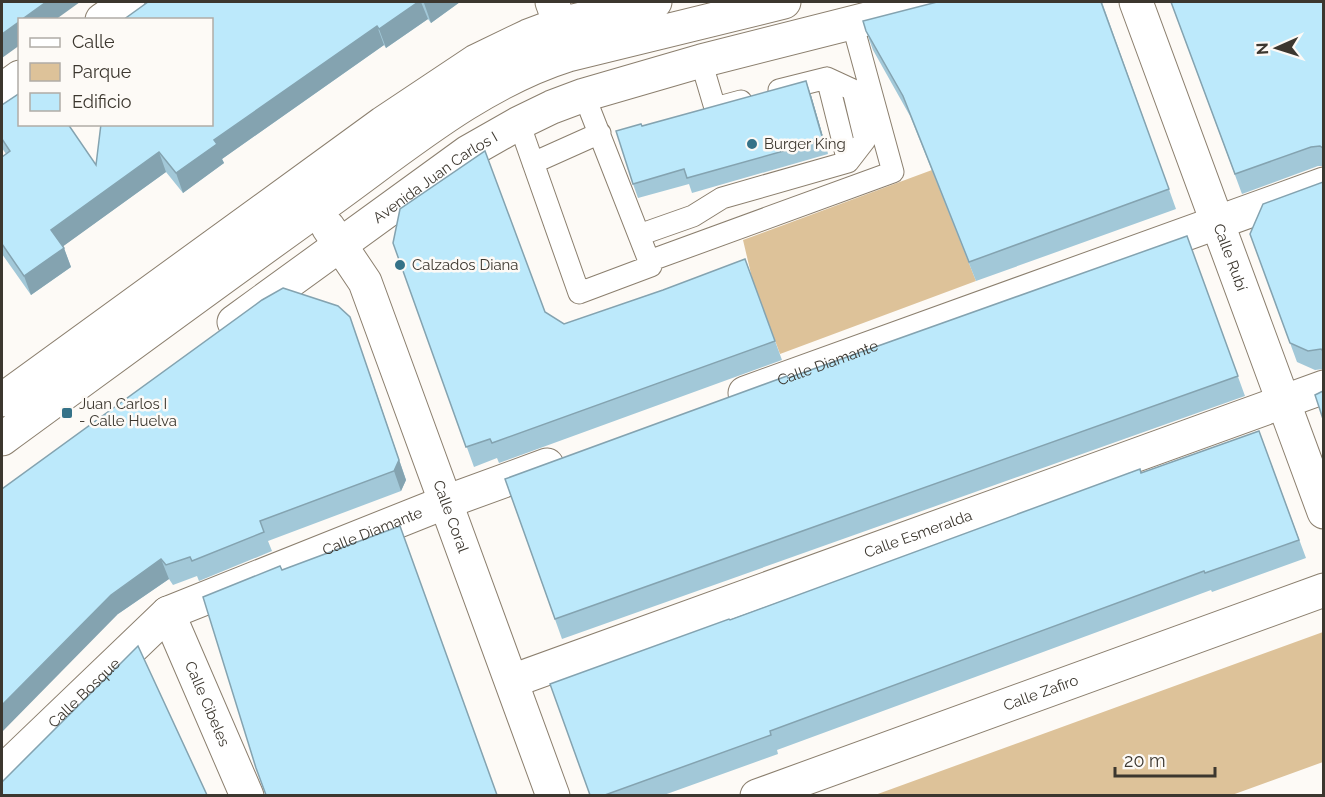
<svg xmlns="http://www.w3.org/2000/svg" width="1325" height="797" viewBox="0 0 1325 797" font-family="Raleway,sans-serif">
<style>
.green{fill:#ddc299}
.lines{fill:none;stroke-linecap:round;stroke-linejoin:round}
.service-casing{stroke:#8b7f6e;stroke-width:23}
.minor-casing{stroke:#8b7f6e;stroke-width:35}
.secondary-casing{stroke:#8b7f6e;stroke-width:35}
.primary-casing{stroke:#8b7f6e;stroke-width:35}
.service{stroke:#fff;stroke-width:21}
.minor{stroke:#fff;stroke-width:33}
.secondary{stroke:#fff;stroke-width:33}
.primary{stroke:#fff;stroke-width:33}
.wall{fill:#a2c8d8}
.shaded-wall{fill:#84a3b0}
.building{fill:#bce9fb;stroke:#84a3b0;stroke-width:1.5}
.poi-dot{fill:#357288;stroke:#fdfaf6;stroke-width:2}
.labels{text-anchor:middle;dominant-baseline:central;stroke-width:5;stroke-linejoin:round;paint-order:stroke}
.poi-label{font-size:15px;fill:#3c372f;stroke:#fdfaf6;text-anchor:start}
.street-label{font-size:15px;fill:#3c372f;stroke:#fdfaf6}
</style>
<rect width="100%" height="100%" fill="#fdfaf6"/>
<path class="green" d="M932 170 976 281 780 354 752 278 743 240Z
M1323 632V762L1232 795H875Z"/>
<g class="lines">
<g class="service-casing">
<path id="service" d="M701 61 715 108 741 101
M827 78 853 90 865 140 848 162
M519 123 579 293 651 266 584 95
M533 163 600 133
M639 235 693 216 722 198 848 162 827 78 779 90
M649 261 893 172 852 22"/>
</g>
<g class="minor-casing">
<g id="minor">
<path d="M552 2 560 24"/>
<path d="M102 20 128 2"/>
<path d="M2 90 20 77"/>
<path id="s1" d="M328 227 365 282 553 796"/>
<path id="s2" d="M234 322 468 152 519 123 552 107 584 95 701 61 934 2"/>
<path id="s3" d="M745 393 1324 184"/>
<path id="s4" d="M168 613 247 796"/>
<path id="s5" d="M512 681 1324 387"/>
<path id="s6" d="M2 772 168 613 446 502 547 465"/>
<path id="s7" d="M757 796 1324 590"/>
</g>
</g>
<g class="secondary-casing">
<g id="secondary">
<path id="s8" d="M1136 2 1324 512"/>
</g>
</g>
<g class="primary-casing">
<path id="primary" d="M2 400 383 123 476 61 528 36 560 24 655 2
M2 439C113 358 224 276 336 196 409 143 482 82 568 55L784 2"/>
</g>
<use href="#service" class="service"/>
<use href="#minor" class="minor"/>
<use href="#secondary" class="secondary"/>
<use href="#primary" class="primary"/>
</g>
<path class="wall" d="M148 2H460L431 23 428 19 386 48 384 45 222 159 224 163 183 193 166 172 63 246 71 267 31 295 2 254V157L6 154 2 148V105L96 165Z
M1102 2 1176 209 976 281 910 116 873 50 866 31Z
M1171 2H1323V166H1318L1242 194Z
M811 95 828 154 692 193 689 184 638 198 633 184 642 126Z
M1323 182V369L1315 370 1297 362 1250 234Z
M1187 236 1245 396 562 639 505 479Z
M393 243 545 312 564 324 663 290 745 259 782 360 499 463 497 458 474 467Z
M262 300 370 374 406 480 401 491 268 541 272 551 199 581 197 576 173 585 169 579 118 614Z
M1259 431 1306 558 1212 592 1211 590 777 750 778 754 664 795H590L730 620Z"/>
<path class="shaded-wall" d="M46 2H80L55 20H21Z
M418 2H421L428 19 386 48 379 29Z
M426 2H460L431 23 424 3Z
M20 21V45L2 58V34Z
M377 26 384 45 222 159 224 163 183 193 176 173 214 140Z
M806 81 811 95 828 154 823 140Z
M159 152 166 172 58 250 51 230Z
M64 248 71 267 31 295 24 276Z
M350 317 406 480 401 491 394 471Z
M161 559 169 579 118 614 2 732V705L111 595Z"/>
<path class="building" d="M2 2H46L21 20H20V21L2 34Z
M148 2H418L379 29 377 26 214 140 217 144 176 173 159 152 51 230 64 248 24 276 2 244V157L10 151 2 139V105L20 93V124H68L96 165 101 124H212V20H123Z
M937 2H1101L1169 189 969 262 903 96 866 31 863 21Z
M1171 2H1323V148L1320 146 1311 147 1235 174Z
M806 81 823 140 687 178 684 169 633 184 616 131 641 124 642 126Z
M485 151 545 312 564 324 663 290 745 259 775 341 492 443 490 439 466 447 393 243 400 209Z
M1323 182V351L1321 349 1308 351 1290 343 1250 234 1263 204Z
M1187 236 1238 376 555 619 505 479 787 376 788 378Z
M283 288 338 306 350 317 399 460 394 471 260 521 264 532 192 561 190 557 166 565 161 559 111 595 2 705V489L262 300Z
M1323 391V419L1315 395Z
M1259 431 1299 540 1205 573 1204 571 770 731 771 735 605 795H590L550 684 729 619 730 620 1140 469 1141 473Z
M400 526 497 795H266L256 768 203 597 280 566 282 570Z
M138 646 207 795H2V782Z"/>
<g class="poi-dot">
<circle cx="752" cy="144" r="6"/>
<circle cx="400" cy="265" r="6"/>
<rect x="61" y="407" width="12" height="12" rx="3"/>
</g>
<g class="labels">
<g class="poi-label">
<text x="764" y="144">Burger King</text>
<text x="412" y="265">Calzados Diana</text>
<text x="79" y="404">Juan Carlos I<tspan x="79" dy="17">- Calle Huelva</tspan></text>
</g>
<g class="street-label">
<text stroke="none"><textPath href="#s2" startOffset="248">Avenida Juan Carlos I</textPath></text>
<text stroke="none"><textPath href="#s8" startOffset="272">Calle Rubí</textPath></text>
<text stroke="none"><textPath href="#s3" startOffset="88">Calle Diamante</textPath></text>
<text stroke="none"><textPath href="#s1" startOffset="316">Calle Coral</textPath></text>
<text stroke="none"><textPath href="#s6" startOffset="450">Calle Diamante</textPath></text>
<text stroke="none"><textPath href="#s5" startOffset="432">Calle Esmeralda</textPath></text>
<text stroke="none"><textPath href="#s6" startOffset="114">Calle Bosque</textPath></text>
<text stroke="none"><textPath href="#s7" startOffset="302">Calle Zafiro</textPath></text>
<text stroke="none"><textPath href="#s4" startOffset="99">Calle Cibeles</textPath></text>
</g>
</g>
<rect width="1325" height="797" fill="none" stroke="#3c372f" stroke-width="6"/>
<rect x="18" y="18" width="195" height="108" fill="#fdfaf6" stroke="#b0aca6" stroke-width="1.5"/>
<rect x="30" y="38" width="30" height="9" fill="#ffffff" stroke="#b0aca6" stroke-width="1.5"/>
<text x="72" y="48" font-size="18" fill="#3c372f">Calle</text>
<rect x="30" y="63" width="30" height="18" fill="#ddc299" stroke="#b0aca6" stroke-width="1.5"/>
<text x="72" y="78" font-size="18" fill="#3c372f">Parque</text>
<rect x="30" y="93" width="30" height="18" fill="#bce9fb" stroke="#b0aca6" stroke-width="1.5"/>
<text x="72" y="108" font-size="18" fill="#3c372f">Edificio</text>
<g transform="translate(1277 48) rotate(267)" stroke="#fdfaf6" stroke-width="4.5" paint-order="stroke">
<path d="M0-4.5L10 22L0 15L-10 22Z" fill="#3c372f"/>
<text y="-9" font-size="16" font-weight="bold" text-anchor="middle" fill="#3c372f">N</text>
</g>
<path d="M1115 767v9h100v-9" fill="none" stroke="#3c372f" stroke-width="3"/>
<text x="1124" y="767" font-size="18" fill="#3c372f" stroke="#fdfaf6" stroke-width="4.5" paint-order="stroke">20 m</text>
</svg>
